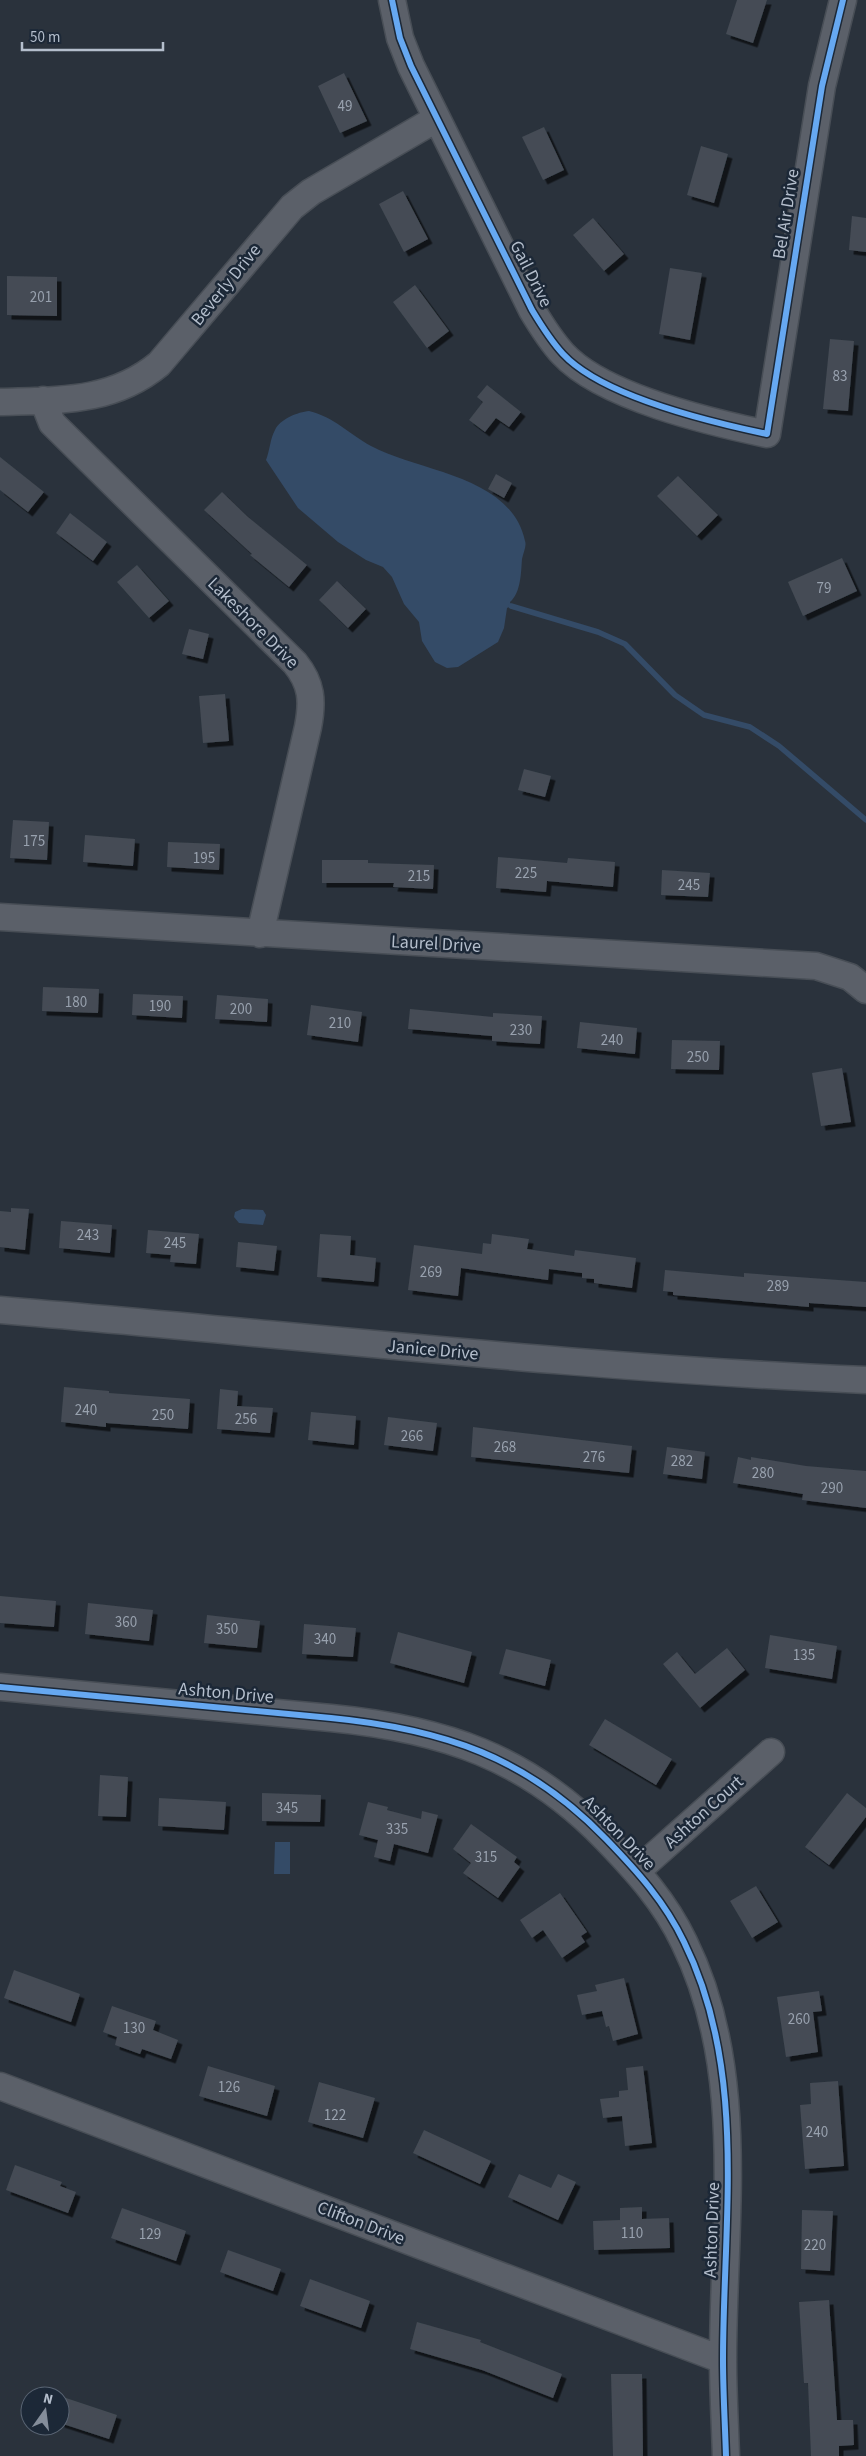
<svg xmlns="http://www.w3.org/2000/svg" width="866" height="2456" viewBox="0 0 866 2456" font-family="'Source Sans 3',sans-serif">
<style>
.water{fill:#344b67}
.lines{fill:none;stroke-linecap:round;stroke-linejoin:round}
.stream{stroke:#344b67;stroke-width:5.5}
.building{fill:#444b54;filter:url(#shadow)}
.minor-casing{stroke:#484e56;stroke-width:29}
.minor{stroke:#5b6069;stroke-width:26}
.cycleway-casing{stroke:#1c2837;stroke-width:9}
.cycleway{stroke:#66a8f1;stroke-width:6}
.labels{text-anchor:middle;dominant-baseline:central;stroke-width:5;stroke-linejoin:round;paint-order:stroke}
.number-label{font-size:15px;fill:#98a1ae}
.street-label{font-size:18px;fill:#b4becc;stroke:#1c2837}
</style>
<defs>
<filter id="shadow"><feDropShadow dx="4.5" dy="4.5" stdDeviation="0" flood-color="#0009"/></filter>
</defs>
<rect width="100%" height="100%" fill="#2a323c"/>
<path class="water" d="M309 411C334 417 349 434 371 446 419 472 511 475 525 541 527 546 523 553 522 559 521 572 521 593 510 602L511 606 507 608 504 628 498 642 458 667 447 668 435 662 422 641 419 622 404 604 392 577 383 567 366 560 338 542 298 508 266 460C270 450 270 439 275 430 280 419 298 412 309 411Z
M242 1209 263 1210 266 1215 263 1225 239 1223 234 1217 235 1212Z
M275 1842H290V1874H274Z"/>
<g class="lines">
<path class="stream" d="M511 606 598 632 625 644 675 695 704 715 750 727 779 746 866 820"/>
</g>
<path class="building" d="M737 0H767L753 43 726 34Z
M344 73 367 121 340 133 318 86Z
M544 127 564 170 543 180 522 137Z
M701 146 728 154 714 203 687 195Z
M403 191 428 239 404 252 379 204Z
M852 216 866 218V252L849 250Z
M593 218 624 254 604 271 573 235Z
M670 268 702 273 690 340 659 334Z
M7 276 57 277V316L7 315Z
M415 285 449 331 427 348 393 302Z
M830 339 854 341 848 411 823 409Z
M487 385 521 412 509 427 496 418 485 432 469 420 483 402 477 397Z
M0 457 44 492 28 512 0 490Z
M496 474 512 483 504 498 488 489Z
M678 476 718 515 697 536 657 496Z
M222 492 248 517 307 565 289 587 250 555 252 554 204 510Z
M70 513 107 542 93 561 56 533Z
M842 558 857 591 803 616 788 582Z
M137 565 169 601 149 618 117 582Z
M337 581 366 609 348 628 319 600Z
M189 629 209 634 203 659 182 654Z
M225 694 229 741 203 743 199 696Z
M524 769 551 776 545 797 518 790Z
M13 820 49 822 47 860 10 858Z
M85 835 135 839 133 866 83 862Z
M168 842 220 844 219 870 167 867Z
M498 857 567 863 568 858 615 862 613 887 547 881 546 892 496 888Z
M322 860H368V863L434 865 433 889 393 887 394 883H322Z
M662 870 710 873 708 897 661 895Z
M43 987 99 989 98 1013 42 1011Z
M133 994 183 996 182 1018 132 1015Z
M217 995 268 999 267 1022 215 1019Z
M311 1005 362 1012 358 1042 307 1035Z
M410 1009 493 1017V1013L542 1016 540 1044 492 1041V1036L408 1029Z
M580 1022 637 1028 635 1054 577 1048Z
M672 1040 720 1041 719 1070 671 1069Z
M842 1068 851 1122 821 1126 812 1073Z
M11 1208 29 1209 25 1250 0 1247V1211L11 1212Z
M61 1221 112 1225 110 1253 59 1248Z
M148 1230 199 1234 196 1264 170 1262 171 1255 146 1253Z
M320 1234 351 1236 350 1255 376 1258 374 1282 317 1277Z
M492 1234 529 1239 527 1249 574 1256 575 1250 636 1258 632 1288 594 1283V1279L582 1278V1273L549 1269 548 1280 461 1268 458 1296 408 1290 414 1245 482 1254 483 1243 491 1244Z
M238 1242 277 1246 274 1271 236 1267Z
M665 1270 744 1277V1273L866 1282V1307L809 1303V1307L673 1295V1292L663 1291Z
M64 1387 109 1391V1393L190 1399 188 1429 106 1423V1427L61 1422Z
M220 1389 238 1391 237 1406 273 1408 270 1433 217 1429Z
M311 1412 356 1416 354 1445 308 1440Z
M388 1417 437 1423 433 1451 384 1445Z
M473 1427 632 1446 629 1473 471 1457Z
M667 1447 705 1452 702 1479 663 1474Z
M738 1457 751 1460V1457L806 1466 866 1471V1508L802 1500 803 1494 733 1483Z
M0 1596 56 1601 54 1627 0 1623Z
M88 1603 153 1610 149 1641 85 1634Z
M207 1615 260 1621 257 1648 204 1643Z
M304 1624 356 1628 353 1657 302 1654Z
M398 1632 472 1652 464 1683 390 1663Z
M770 1635 837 1646 832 1679 765 1668Z
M727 1648 745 1670 700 1708 663 1664 677 1652 695 1674Z
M506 1649 551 1660 545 1686 499 1674Z
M605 1719 672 1759 656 1785 589 1745Z
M100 1775 128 1777 126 1817 98 1816Z
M262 1793 321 1795 320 1822 262 1821Z
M847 1793 866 1808V1817L829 1865 805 1847Z
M159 1798 226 1802 224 1830 158 1826Z
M368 1802 388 1807 387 1810 421 1819 422 1811 438 1815 428 1853 394 1844 390 1861 374 1857 378 1840 359 1835Z
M471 1824 517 1857 514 1862 520 1867 498 1898 463 1873 471 1863 453 1849Z
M756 1886 778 1922 752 1938 730 1901Z
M560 1893 587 1932 581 1936 585 1942 562 1958 543 1930 532 1938 520 1920Z
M14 1970 80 1994 71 2022 4 1998Z
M624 1978 638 2034 613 2041 609 2026 606 2027 602 2011 582 2015 577 1995 597 1991 595 1985Z
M819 1991 822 2011 813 2012 818 2052 786 2057 777 1997Z
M112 2006 156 2021 153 2030 178 2040 171 2059 142 2049 140 2054 115 2045 117 2037 103 2032Z
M208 2066 275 2086 267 2116 199 2096Z
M643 2066 652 2143 625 2146 622 2116 603 2118 600 2099 619 2097V2091L628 2090 626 2068Z
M838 2081 844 2166 805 2169 800 2105 811 2104 810 2083Z
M319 2082 375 2098 363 2138 308 2122Z
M424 2130 491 2161 480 2184 413 2153Z
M15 2165 62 2182 60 2186 76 2192 68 2213 6 2190Z
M519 2174 551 2188 558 2174 576 2182 558 2220 508 2197Z
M642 2207V2219L669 2218 670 2248 594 2250 593 2221 620 2220V2208Z
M122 2208 186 2231 176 2261 111 2238Z
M802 2210 833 2211 830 2271 801 2269Z
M228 2250 281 2269 273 2291 220 2272Z
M310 2279 370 2301 361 2328 300 2306Z
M829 2300 837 2420H853L854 2445 839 2446V2456H811L808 2383H804L799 2302Z
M417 2322 481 2340 480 2342 562 2374 553 2398 482 2370 410 2349Z
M611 2374H642L643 2456H613Z
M60 2396 117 2415 109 2439 60 2423Z"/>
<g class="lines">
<g class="minor-casing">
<path id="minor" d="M392 0 400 38 411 66 532 310C541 325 550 340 563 354 603 397 710 422 767 434L822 86 843 0
M43 400 52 423 295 663C312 684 313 701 308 727L260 934
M0 402C58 400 112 403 159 364L292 207 311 192 436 119
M0 917 816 966 850 977 866 990
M0 1310C289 1334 576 1368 866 1380
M0 1687 331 1718C443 1729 527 1757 606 1839 637 1871 665 1902 684 1942 748 2071 723 2221 723 2360 723 2392 725 2424 726 2456
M637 1871 771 1752
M0 2086 723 2360"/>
</g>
<use href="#minor" class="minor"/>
<g class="cycleway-casing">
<path id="cycleway" d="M392 0 400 38 411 66 532 310C541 325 550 340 563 354 603 397 710 422 767 434L822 86 843 0
M0 1687 331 1718C443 1729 527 1757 606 1839 637 1871 665 1902 684 1942 748 2071 723 2221 723 2360 723 2392 725 2424 726 2456"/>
</g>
<use href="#cycleway" class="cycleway"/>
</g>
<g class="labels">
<g class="number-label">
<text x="345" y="106">49</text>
<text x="41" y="297">201</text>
<text x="840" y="376">83</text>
<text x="824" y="588">79</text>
<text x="34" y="841">175</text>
<text x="204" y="858">195</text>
<text x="526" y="873">225</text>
<text x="419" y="876">215</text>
<text x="689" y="885">245</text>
<text x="76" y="1002">180</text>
<text x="160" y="1006">190</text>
<text x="241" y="1009">200</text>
<text x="340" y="1023">210</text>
<text x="521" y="1030">230</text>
<text x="612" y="1040">240</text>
<text x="698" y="1057">250</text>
<text x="88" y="1235">243</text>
<text x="175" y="1243">245</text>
<text x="431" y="1272">269</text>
<text x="778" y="1286">289</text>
<text x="86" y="1410">240</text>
<text x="163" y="1415">250</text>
<text x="246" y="1419">256</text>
<text x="412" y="1436">266</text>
<text x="505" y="1447">268</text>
<text x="594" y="1457">276</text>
<text x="682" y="1461">282</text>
<text x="763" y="1473">280</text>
<text x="832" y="1488">290</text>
<text x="126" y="1622">360</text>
<text x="227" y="1629">350</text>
<text x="325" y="1639">340</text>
<text x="804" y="1655">135</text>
<text x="287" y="1808">345</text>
<text x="397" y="1829">335</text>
<text x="486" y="1857">315</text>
<text x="799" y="2019">260</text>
<text x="134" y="2028">130</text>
<text x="229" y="2087">126</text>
<text x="335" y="2115">122</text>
<text x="817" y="2132">240</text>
<text x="632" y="2233">110</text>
<text x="150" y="2234">129</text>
<text x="815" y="2245">220</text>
</g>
<g class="street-label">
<text transform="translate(786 214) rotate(-81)">Bel Air Drive</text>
<text transform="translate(531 274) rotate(63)">Gail Drive</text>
<text transform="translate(226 285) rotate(-51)">Beverly Drive</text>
<text transform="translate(253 623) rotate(45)">Lakeshore Drive</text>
<text transform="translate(436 944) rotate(3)">Laurel Drive</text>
<text transform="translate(433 1350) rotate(5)">Janice Drive</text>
<text transform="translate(226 1693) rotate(5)">Ashton Drive</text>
<text transform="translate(704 1812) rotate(-42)">Ashton Court</text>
<text transform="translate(619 1833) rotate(46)">Ashton Drive</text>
<text transform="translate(361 2223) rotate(21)">Clifton Drive</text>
<text transform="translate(712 2230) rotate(-88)">Ashton Drive</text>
</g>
</g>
<g transform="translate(45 2411) rotate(14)"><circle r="24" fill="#1c2837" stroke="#596473"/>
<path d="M0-4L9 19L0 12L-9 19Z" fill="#848d9a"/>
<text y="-8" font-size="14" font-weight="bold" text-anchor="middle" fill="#b4becc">N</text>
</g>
<path d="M22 42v8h141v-8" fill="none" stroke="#b4becc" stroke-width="2.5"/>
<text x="30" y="42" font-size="15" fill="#b4becc" stroke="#1c2837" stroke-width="4" paint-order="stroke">50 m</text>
</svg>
